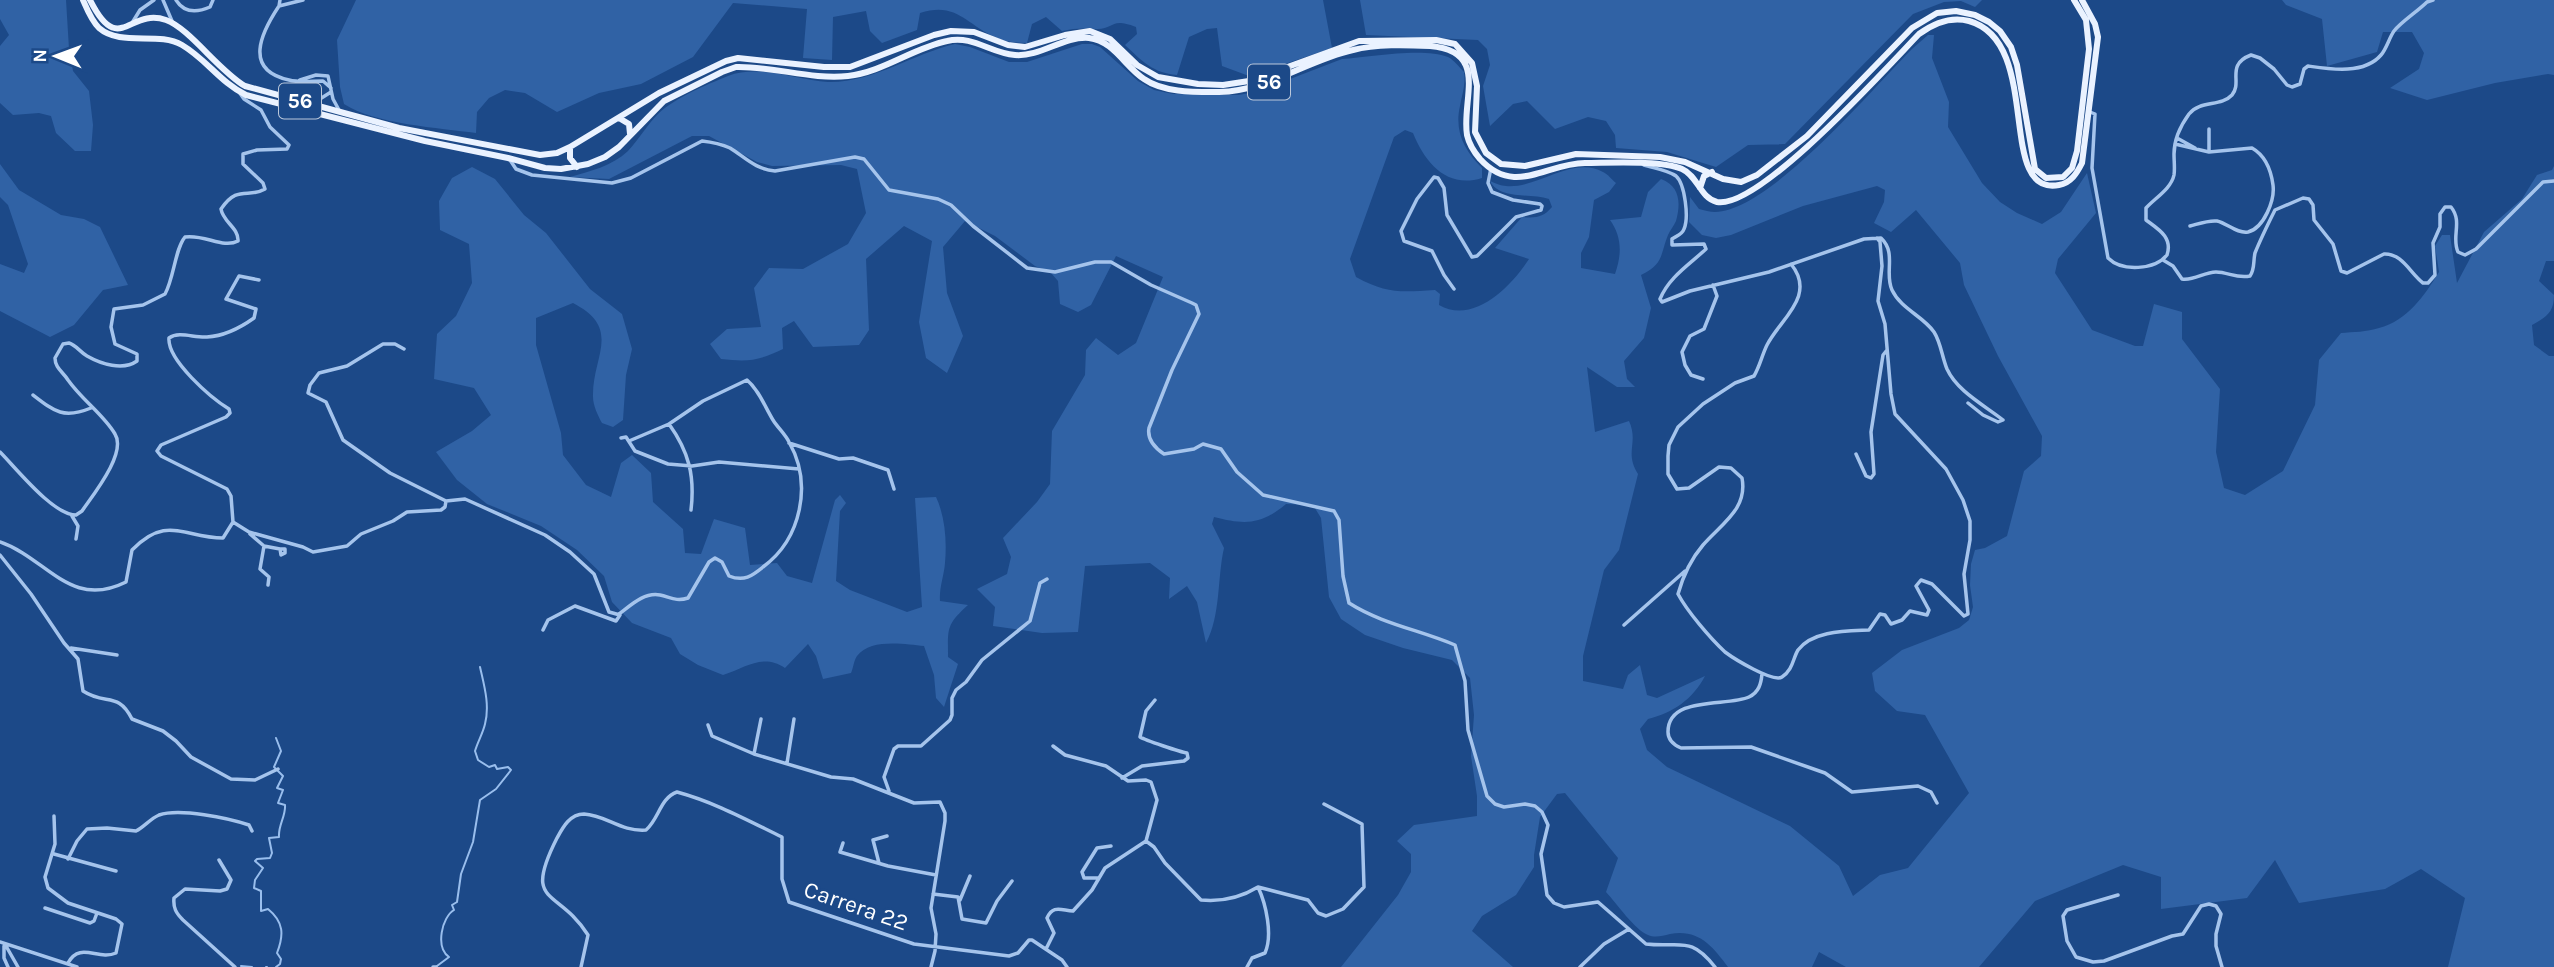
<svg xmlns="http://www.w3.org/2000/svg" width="2554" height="967" viewBox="0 0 2554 967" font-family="Karla,sans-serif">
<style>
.green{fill:#3062a5}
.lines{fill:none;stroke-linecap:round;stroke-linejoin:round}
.stream{stroke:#99beed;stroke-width:2}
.street{stroke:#a5c4ec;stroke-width:3.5}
.primary{stroke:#eaf2ff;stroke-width:6}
.labels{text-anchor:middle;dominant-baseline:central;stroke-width:5;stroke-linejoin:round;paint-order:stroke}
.shield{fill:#1c4988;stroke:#bbc8db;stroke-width:2}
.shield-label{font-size:21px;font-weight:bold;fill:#fff}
.street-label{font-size:23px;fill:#fff;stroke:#1c4988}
</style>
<rect width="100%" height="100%" fill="#1c4988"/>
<path class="green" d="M0 0H66L69 49 73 71 89 91 93 125 91 151H75L56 133 51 116 39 113 13 115 0 103V46L9 35 0 19Z
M356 0H1323L1332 48 1249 76 1222 66 1217 28 1207 29 1189 37 1177 75C1153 73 1142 61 1125 45L1137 34 1136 27C1110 17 1115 29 1097 29 1085 28 1074 28 1062 31L1046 17 1032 24 1027 43C1016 43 1005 42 995 37 966 24 956 1 920 13L917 30 882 43 870 31 866 11 833 17 832 60 803 58 807 9 733 3 693 57 641 84 599 93 557 112 525 93 505 90 489 98 477 112 476 133C440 128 374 124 344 104L340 87 337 40Z
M1360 0H1982L1975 7 1961 1 1944 2 1913 14 1785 144 1748 145 1716 167 1667 152 1616 148 1615 135 1606 121 1588 117 1555 129 1527 101 1513 104 1490 126 1483 86 1490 65 1487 49 1478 40 1366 35Z
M2282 0H2554V75L2548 74 2495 83 2427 100 2390 88 2419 69 2424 53 2412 32H2383L2377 52 2327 66 2322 19 2286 5Z
M1928 35H1934L1932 58 1949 102 1948 127 1982 183 2000 202 2017 213 2042 224 2061 212 2087 173 2096 213 2058 259 2055 273 2092 330 2135 346H2143L2154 304 2182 312V339L2220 389 2216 452 2224 488 2245 495 2283 471 2315 405 2319 360 2341 333C2353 332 2367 332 2379 328 2407 321 2425 295 2439 272L2435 246 2442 235H2450L2457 283 2484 232 2522 199 2537 175 2552 170 2554 166V261H2546L2539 281 2554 295C2554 313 2546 317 2532 325L2534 345 2549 356H2554V967H2448L2465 898 2421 869 2385 889 2299 903 2275 860 2247 898 2161 909V877L2123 865 2035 901 1979 967H1846L1819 952 1812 967H1728C1712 946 1699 929 1670 934 1662 936 1655 938 1648 935 1635 930 1617 904 1606 892L1618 858 1565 793 1557 794 1540 817 1534 855V867L1516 895 1482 916 1472 931 1513 967H1341L1398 895 1411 872V854L1397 841 1414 825 1477 816V796L1471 756 1474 715 1470 678 1452 660 1403 648 1365 635 1341 619 1329 597 1321 518 1313 505 1286 504C1261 525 1245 525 1214 517L1212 524 1224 548C1217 579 1221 615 1206 643L1197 602 1187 586 1169 599 1170 578 1150 563 1085 566 1078 632 1042 633 993 626 995 607 977 589 1007 574 1011 557 1003 538 1037 502 1050 484 1052 431 1085 375 1086 350 1096 338 1118 355 1136 343 1163 277 1116 256 1091 305 1078 312 1060 304 1058 281 1051 273 1035 266 995 236 965 221 943 247 947 293 963 336 947 373 926 358 919 322 932 241 904 226 866 259 869 330 859 345 813 347 794 321 782 328 783 349C758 361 748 362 721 359L710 344 727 329 761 327 754 288 769 268 803 269 848 244 866 213 857 169 841 165 772 166 757 162 709 136H692L609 179 570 177C591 171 612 166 628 151 639 139 647 125 658 114 676 97 706 85 728 76 760 64 796 80 828 82 873 83 912 54 955 44L970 47 1009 62H1027L1082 44H1092L1100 47 1138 81 1154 90 1173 94 1238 95 1256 92 1342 59C1369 57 1423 47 1448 57 1454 60 1459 67 1464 72 1466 85 1462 94 1460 106 1454 132 1465 151 1482 168V178C1447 189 1425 163 1413 133L1405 130 1394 137 1350 259 1356 277C1387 294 1401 292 1435 290L1440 294 1439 305C1473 325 1511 287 1529 259L1495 248 1522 217C1535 218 1543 218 1552 207L1549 199C1531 193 1499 200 1490 181 1495 183 1501 186 1506 186 1538 189 1572 155 1603 172 1608 174 1612 180 1616 183L1609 192 1594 200 1589 237 1581 253V268L1615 274C1622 254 1622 237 1610 220L1641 217 1648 192 1661 179C1680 186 1681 203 1676 221 1674 226 1670 230 1668 235 1660 255 1664 264 1641 275L1651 308 1644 338 1624 361 1627 379 1635 387H1617L1587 367 1595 432 1629 421C1639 443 1624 452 1638 474L1619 550 1604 570 1583 656V681L1623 689 1628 675 1640 665 1647 695 1657 698 1705 676C1693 699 1673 713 1648 719L1640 729 1647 750 1667 767 1790 826 1839 866 1853 896 1880 875 1908 868 1969 793 1925 715 1897 711 1875 691 1872 673 1902 650 1959 628 1969 620 1973 607 1970 585 1971 564 1975 550 1985 548 2007 536 2024 471 2041 456 2042 436 1998 356 1964 285 1960 263 1916 210 1891 232 1874 223 1884 202 1885 190 1877 186 1803 206 1731 235 1716 238 1702 235 1689 222 1690 197 1699 209C1704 210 1710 212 1715 212 1771 210 1872 89 1912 49Z
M0 164 19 190 61 215 84 219 100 227 128 285 103 290 74 325 50 337 0 311V264L24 273 28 264 8 205 0 197Z
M472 167 495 179 524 215 546 233 590 289 622 314 632 349 626 375 623 420 613 427 602 423C598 416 593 405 593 397 592 356 623 329 573 303L536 318V345L561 433 563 455 586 485 611 497 621 463 632 455 651 473 653 502 683 529 685 553 701 554 714 519 745 528 750 565 777 563 787 576 812 583 835 500 840 495 846 503 840 511 836 581 850 590 907 612 922 607 915 498 936 497C945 516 947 541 945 563 944 576 939 588 940 601L968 605C946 625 948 628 948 657L958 664 944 707 936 698 934 675 924 646C905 644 870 638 857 656 854 660 853 669 851 673L823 679 816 656 808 644 785 668C762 653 746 668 723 675L698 665 680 654 671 638 632 623 612 602 604 576 577 550 541 526 487 504 457 480 436 452 472 431 491 415 474 388 434 379 437 334 456 316 472 283 469 244 440 230 439 201 452 178Z"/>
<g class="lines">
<path class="stream" d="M241 966 252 967
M437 966 449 957C435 947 442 917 454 910L452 905 457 902 461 874 473 842 480 800 496 789 511 770 508 767 497 769 495 765 489 767 478 760 475 751C478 741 483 733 485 724 490 705 484 685 480 667
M266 967H267
M276 967 280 964 281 959 277 953C284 935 284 922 268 909L261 911V891L254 888 255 880 263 868 255 861 257 859 270 858 272 853 269 838 279 837C278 825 286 816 285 805L278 803 283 790 277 788 283 776 274 767 281 751 276 738"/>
<path class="street" d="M163 0 172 21
M176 0C184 13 196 13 210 7L213 0
M280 0 279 6C261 33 243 70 289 80 300 83 312 81 323 81L331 88
M279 6 303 0
M132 23 140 10 154 0
M300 80 316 75 328 76 333 99 339 110
M312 104 331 92
M2090 112 2095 114 2092 168 2108 258C2122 272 2155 270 2167 255 2173 237 2158 229 2146 220V208C2155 198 2171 189 2174 175 2175 169 2174 161 2174 154 2174 140 2181 125 2189 114 2200 100 2221 107 2232 95 2243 82 2225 65 2251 55L2260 58 2274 69 2287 85 2292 87 2300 84 2304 69 2308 66C2329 69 2364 75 2381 55 2387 48 2389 38 2394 31 2401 22 2418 11 2427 2L2433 0
M2177 138 2195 148
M2175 144 2209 152 2252 148C2266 156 2271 170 2273 185 2275 200 2264 228 2248 232 2237 234 2227 223 2217 221 2208 220 2198 224 2190 226
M2209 152V129
M510 160 516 169 532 175 612 183 631 178 702 141C711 142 721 144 730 148 746 158 755 169 775 171L855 157 864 159 889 190 938 199 951 205 973 226 1027 268 1055 272 1095 262H1111L1151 285 1192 303 1196 305 1199 314 1172 370 1149 428C1147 439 1155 448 1164 454L1194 449 1203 444 1221 449 1237 472 1263 495 1334 511 1339 520 1343 576 1349 603C1382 624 1420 630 1455 645L1465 681 1468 730 1487 796 1495 804 1504 807 1525 804 1535 806 1542 812 1548 825 1541 854 1547 895 1554 903 1564 907 1598 902 1646 944C1681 948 1690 935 1715 967
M1644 165C1653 168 1668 170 1676 176 1685 184 1689 218 1684 229 1682 235 1676 236 1672 239V245L1704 244 1706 249C1690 264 1669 277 1660 299L1662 302 1690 291 1769 272 1864 239 1881 238C1897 253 1884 273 1892 290 1901 309 1923 316 1934 332 1941 343 1942 357 1947 369 1957 391 1984 405 2003 420
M2163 260 2173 266 2182 279C2194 281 2204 272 2216 272 2228 272 2237 279 2250 276 2255 269 2253 262 2255 253 2261 238 2268 224 2275 210L2303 198 2309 199 2313 205 2314 220 2333 244 2341 271 2347 273 2384 254C2402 253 2410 273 2423 283H2428L2435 275 2433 243 2440 227V214L2445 207H2451C2463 222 2451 237 2458 252L2465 255 2476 249 2543 182 2554 181
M1791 264C1817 296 1780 319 1767 345 1762 355 1760 366 1754 376L1735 383 1703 404 1678 427 1669 445 1668 456V474L1677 489 1689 488 1719 467 1731 468 1742 478C1748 509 1721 524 1703 545 1691 559 1683 576 1678 594 1687 611 1710 638 1725 652 1733 658 1773 683 1782 677 1793 670 1793 658 1798 650 1813 630 1848 631 1869 630L1880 614 1885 615 1891 624 1902 620 1910 611 1927 615 1929 610 1916 586 1921 580 1932 584 1964 616 1968 614 1964 574 1970 540V521L1963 500 1946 469 1895 414 1891 394 1885 324 1878 301 1882 266 1880 242 1877 238
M1454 289 1444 275 1432 251 1404 241 1401 231 1417 199 1434 177 1438 178 1444 188 1447 215 1472 257 1477 256 1516 217 1541 210 1542 206 1540 204 1513 200 1492 192 1488 183 1491 168
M404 349 395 344H383L347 366 319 373 310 385 308 393 326 402 343 440 390 473 446 501
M1703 379 1691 375 1685 365 1682 352 1690 336 1704 329 1717 296 1713 285
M33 395C55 412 64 419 91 408
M1968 403 1983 415 1998 422 2003 420
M669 424C689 452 695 476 691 510
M621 438 626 437 635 451 668 464 692 466 719 462 799 469
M789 443 839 459 853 458 888 470 894 489
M0 452C16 468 53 515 76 515L82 511C93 495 127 453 115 434 104 415 82 400 68 380 63 372 55 368 55 358L63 344 69 343C76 345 80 352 87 356 101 364 123 371 137 361V354L115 344 111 327 114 309 143 305 165 294C174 278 175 249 185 237 205 234 223 249 238 241 239 228 223 222 221 209 238 184 248 199 265 189L263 183 243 164V154L257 150 287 149 289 145 270 127 261 110 244 99 239 92
M1856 454 1866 476 1871 478 1874 474 1871 432 1883 355 1887 350
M446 501 465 499 545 535 570 552 594 574 609 612 620 615 616 621 575 606 548 620 543 630
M72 516 78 526 76 539
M233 522 231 496 227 489 161 456 157 451 161 445 226 417 230 413 229 409C211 398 167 360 169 338 179 331 194 338 207 337 225 336 240 328 254 318L256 309 226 299 239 276 259 280
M250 534 264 546 280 549 281 555 285 553V549H280
M0 542C47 558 70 610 126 582L132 550C167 514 184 538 223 538L233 522 249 532 303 547 313 552 347 546 361 534 393 521 407 512 441 510 445 507 446 501
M264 546 260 569 269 577 268 585
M0 555 31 594 64 643 78 659 83 691C106 706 118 691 132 719L163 731 176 741 191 757 231 779 255 780 278 769
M619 614C631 605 644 592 660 595 670 597 676 602 688 598L709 562 715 558 722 562 729 576C744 582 752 576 763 567 801 539 813 484 789 442 785 434 778 428 773 420 765 407 759 390 747 380L703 401 669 424 629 441
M1624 625 1685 571
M71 648 117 655
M1762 674C1761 684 1759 692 1749 697 1728 707 1668 695 1668 732 1668 740 1674 745 1681 748L1751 747 1825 773 1852 792 1918 786 1931 792 1937 803
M708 725 712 736 754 754 831 777 853 779 914 803 940 802 945 813V821L931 908 936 934 935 951 931 967
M1053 746 1065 755 1106 766 1128 781 1146 780 1151 782 1157 800 1146 841
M754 754 761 719
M787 763 794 719
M1122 778 1142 766 1184 761 1188 758 1187 753C1180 752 1145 740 1140 737L1146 711 1155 700
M889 791 884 777 894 749 898 746H921L950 720 952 715V698L956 690 966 682 982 660 1030 621 1040 583 1047 579
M54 816 55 844 45 877 48 888 68 903 116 919 122 924 116 953C98 961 80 941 68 963
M843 843 840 852 888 866 936 875
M54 854 116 871
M68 859 77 841 87 829 107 828 136 831C144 827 150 819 159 815 180 808 228 818 249 825L252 831
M219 860 231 880 227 889 220 891 185 889 174 898C173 908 176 913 183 920L235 967
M879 863 873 840 887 836
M1099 878H1084L1082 872 1097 848 1111 846
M933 894 958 897 962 919 986 923 997 901 1012 881
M2118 895 2067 910 2063 916 2067 941 2076 957 2093 962 2104 961 2172 936 2183 934 2201 906 2209 904 2216 906 2221 914 2216 934V946L2222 967
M960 900 970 876
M45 908 90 923 94 921 97 913
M0 942 77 967
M4 946V958L8 967
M6 946 18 967
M1046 949 1054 933 1047 918C1053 905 1060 910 1073 911L1092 890 1105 868 1146 841 1154 847 1165 863 1201 900C1222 902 1240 898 1258 887L1308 900 1318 913 1326 916 1343 909 1364 887 1362 824 1324 804
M433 967H436
M581 967 588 935C558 887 522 907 557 838 563 827 570 814 584 814 606 815 621 832 646 830 659 819 660 798 677 792 714 802 747 820 782 837V879L789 902 914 944 1009 956 1018 953 1029 940H1032L1062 960 1067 967
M1247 967 1252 958 1265 953C1273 935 1266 904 1258 887
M1580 967 1604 944 1629 929"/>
<path class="primary" d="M83 0C87 9 91 20 99 28 121 47 158 31 182 45 206 59 221 83 246 95L425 141 508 158 545 168 561 169 588 164 605 157 619 147 664 101 722 72 736 67C774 66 811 80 848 76 883 72 913 48 947 41 973 35 990 53 1015 55 1041 57 1063 36 1089 38 1114 41 1125 67 1144 79 1164 93 1196 92 1219 92 1268 91 1307 60 1353 50 1376 44 1406 45 1430 46 1490 51 1461 100 1467 135 1469 144 1474 152 1480 159 1515 197 1546 163 1585 163 1609 163 1662 160 1682 169 1698 176 1700 198 1717 202 1759 210 1888 66 1919 34 1934 23 1950 16 1969 21 2044 42 1995 197 2059 185 2071 183 2077 173 2082 163L2098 37 2095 24 2082 0
M90 0C119 58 129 7 166 20 189 28 219 71 245 86L399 128 540 155 557 153 570 147 659 93 726 61 738 58 824 67H850L934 35 951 31 974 32 1008 45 1025 47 1065 35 1090 31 1110 39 1137 65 1158 77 1198 84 1223 85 1249 81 1359 41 1436 40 1455 44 1472 63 1477 86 1475 132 1486 153 1501 164 1525 166 1576 154 1660 157 1685 162 1723 179 1741 182 1757 175 1807 136 1912 28 1937 13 1956 11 1975 15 1989 22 2000 31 2011 47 2017 65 2035 169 2046 178 2063 177 2072 168 2077 151 2089 49 2086 20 2074 0
M619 118 629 124 630 134
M570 147V158L577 167
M1700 188 1704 176 1712 172"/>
</g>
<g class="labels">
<g class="shield">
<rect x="1248" y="64.5" width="42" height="35" rx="5"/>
<rect x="279" y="83.5" width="42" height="35" rx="5"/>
</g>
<g class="shield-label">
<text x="1269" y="82">56</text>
<text x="300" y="101">56</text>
</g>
<g class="street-label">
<text transform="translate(856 906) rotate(19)">Carrera 22</text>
</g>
</g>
<g transform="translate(56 56) rotate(271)" stroke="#1c4988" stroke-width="5" paint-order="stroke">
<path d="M0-5L12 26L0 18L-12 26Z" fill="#ffffff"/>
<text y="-10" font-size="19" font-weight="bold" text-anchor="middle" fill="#ffffff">N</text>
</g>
</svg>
